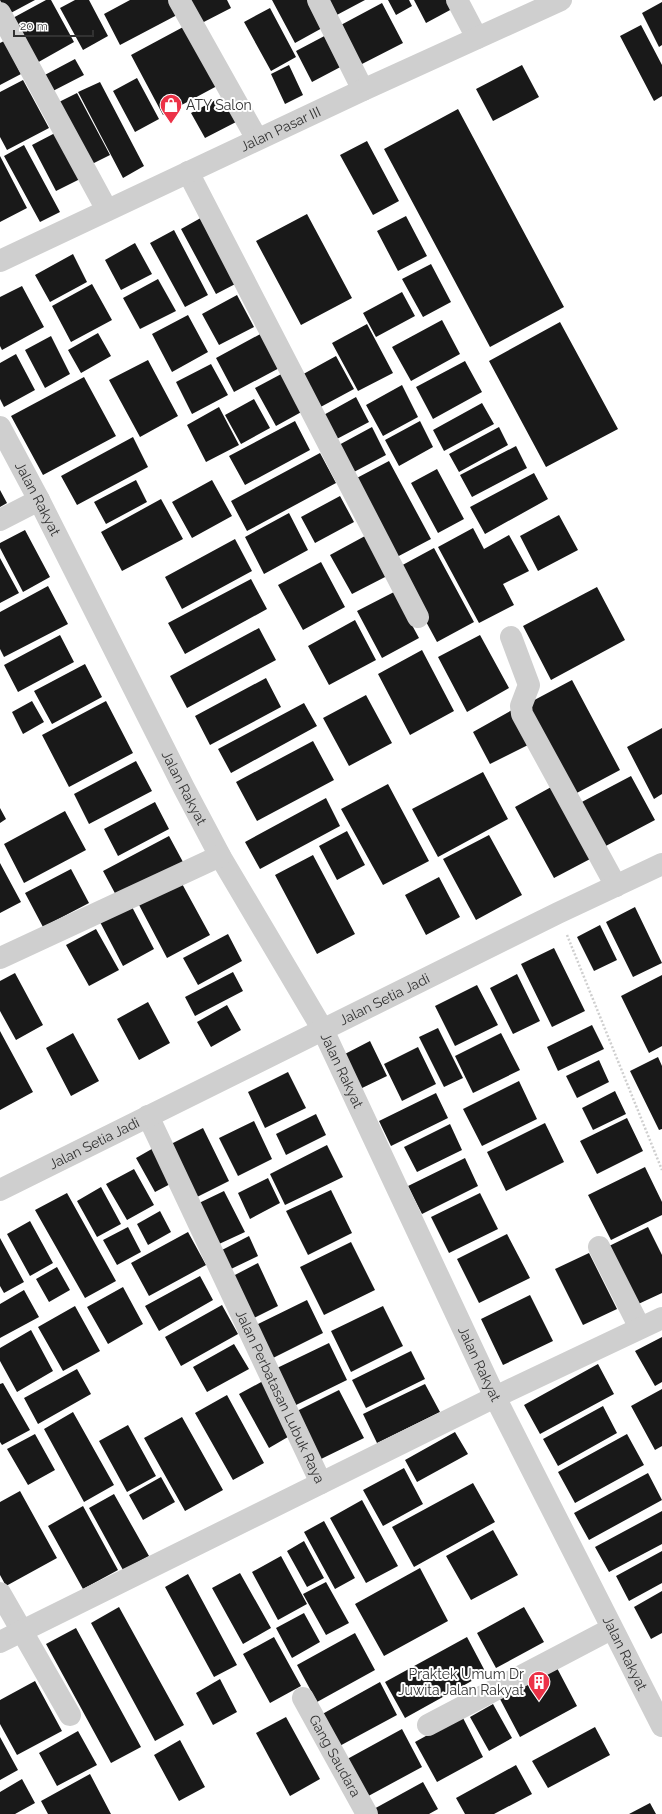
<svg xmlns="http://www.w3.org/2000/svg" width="662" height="1814" viewBox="0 0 662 1814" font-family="Raleway,sans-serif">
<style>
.building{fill:#191919}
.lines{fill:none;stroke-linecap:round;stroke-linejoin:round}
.path{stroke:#cfcfcf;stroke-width:2.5;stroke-dasharray:2 2;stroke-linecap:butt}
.minor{stroke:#cfcfcf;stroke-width:22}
.tertiary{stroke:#cfcfcf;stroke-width:22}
.labels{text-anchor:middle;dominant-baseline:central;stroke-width:4;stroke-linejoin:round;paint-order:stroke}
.poi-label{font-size:14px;fill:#323232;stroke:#fff;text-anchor:start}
.street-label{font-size:14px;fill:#323232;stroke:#fff}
</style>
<rect width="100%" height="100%" fill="#fff"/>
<path class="building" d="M0 0H35L7 15Z
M46 0H51L74 42 35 64 11 19Z
M75 0H89L108 36 83 50 60 8Z
M130 0H169L177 15 120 45 104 14Z
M182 0H227L231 8 196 26Z
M272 0H309L324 27 295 43Z
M324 0H365L333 17Z
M388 0H409L412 6 396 15Z
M414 0H447L452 9 426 23Z
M662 2V45L659 47 642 13Z
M382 3 403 43 360 65 339 26Z
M270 8 296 57 271 71 244 22Z
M641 25 662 65V96L654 101 620 36Z
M185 26 217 86 163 115 131 55Z
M332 32 348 63 312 82 296 51Z
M4 41 21 74 0 85V43Z
M75 59 84 75 49 93 41 77Z
M289 65 303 95 285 104 271 74Z
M522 65 539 97 493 121 476 89Z
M137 78 159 119 135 132 113 91Z
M23 80 49 128 7 150 0 137V92Z
M100 82 144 166 123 178 78 92Z
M77 93 110 155 90 165 57 103Z
M225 95 238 121 205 138 191 113Z
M458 109 564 307 490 347 384 149Z
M55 133 80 179 56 191 32 145Z
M367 141 399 201 373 215 340 155Z
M24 145 60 212 40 222 4 156Z
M0 156 27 208 0 222Z
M307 214 352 298 301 325 256 241Z
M206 215 241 281 216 294 181 229Z
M406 216 427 256 398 271 377 231Z
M174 230 208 295 185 307 150 243Z
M135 243 152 274 121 290 105 260Z
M73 254 87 282 50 302 35 275Z
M431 264 451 302 423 317 402 279Z
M158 279 176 311 140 329 123 298Z
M92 284 112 320 71 342 52 306Z
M22 286 44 327 2 350 0 346V297Z
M402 292 415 316 376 337 363 313Z
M237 295 254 327 219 345 202 314Z
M188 315 208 352 172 372 152 334Z
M442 320 460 354 411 381 392 347Z
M560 322 618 429 546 467 489 361Z
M367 324 393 373 358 391 332 343Z
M264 332 283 366 234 392 216 358Z
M98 333 111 356 81 373 68 350Z
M51 336 70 374 45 388 25 350Z
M16 354 35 390 4 407 0 399V363Z
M336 356 354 389 315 410 298 377Z
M148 360 178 416 140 437 109 380Z
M465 361 482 392 433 419 416 387Z
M211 364 228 395 192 414 176 382Z
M285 372 305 410 276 426 255 388Z
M84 377 116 436 43 475 11 416Z
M402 385 418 417 383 436 366 405Z
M356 397 369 422 333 441 320 417Z
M254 399 270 428 241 444 225 415Z
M482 403 494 424 444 451 433 430Z
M219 407 239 445 206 462 187 425Z
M295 421 310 450 245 485 229 456Z
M420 421 433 447 399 466 385 440Z
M372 427 386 455 352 473 337 446Z
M499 427 508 445 459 472 449 454Z
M133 437 148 467 77 505 61 476Z
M516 446 527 468 472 497 460 475Z
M320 453 336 483 247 531 231 501Z
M389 461 431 539 395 558 353 480Z
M437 469 464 519 438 533 411 483Z
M534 473 548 499 485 534 470 507Z
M136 480 147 502 106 524 94 502Z
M212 480 232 516 192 538 172 502Z
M0 490 7 503 0 507Z
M340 496 354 522 315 543 301 517Z
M161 499 183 539 122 571 101 532Z
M289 513 308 550 264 574 245 537Z
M559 515 578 550 538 571 520 536Z
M473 528 484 549 509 535 529 571 503 584 514 605 479 623 438 547Z
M25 530 50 577 23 592 0 548V543Z
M365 536 387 576 352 594 330 555Z
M235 539 252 571 182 609 165 577Z
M434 548 474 622 437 642 397 568Z
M0 558 19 593 0 603Z
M321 562 345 607 303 630 278 585Z
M251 579 267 609 185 654 168 623Z
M48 586 68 624 4 657 0 649V612Z
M597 587 625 640 551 680 523 626Z
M394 592 419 638 382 658 357 611Z
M355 620 376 660 329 685 308 646Z
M259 628 276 660 187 708 170 676Z
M60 635 74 662 18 692 4 665Z
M480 635 509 688 467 712 438 657Z
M422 650 454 711 410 735 378 674Z
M85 664 102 697 52 724 34 691Z
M266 678 281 707 210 745 195 716Z
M572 680 620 770 573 795 525 705Z
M366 695 392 743 349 766 323 718Z
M32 701 44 722 23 734 12 712Z
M106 701 133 753 69 787 42 735Z
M304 703 317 726 231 773 218 749Z
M512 710 530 744 490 764 473 732Z
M662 728V794L654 799 627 747Z
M313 741 334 780 257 821 236 782Z
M136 761 152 791 89 824 74 794Z
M483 772 508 819 438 857 412 809Z
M631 776 655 820 602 848 578 804Z
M388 784 429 861 383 885 341 809Z
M553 786 592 858 554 878 515 807Z
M326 798 340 826 260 869 245 842Z
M155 802 169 829 118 856 104 829Z
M0 808 6 819 0 823Z
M65 811 86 850 24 883 4 844Z
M347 831 365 865 337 880 319 846Z
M489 835 522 895 476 920 443 859Z
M169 836 183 862 117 897 103 871Z
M313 855 355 934 317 954 275 875Z
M0 863 21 902 0 913Z
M71 869 89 903 43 927 25 893Z
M439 877 460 917 426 935 405 895Z
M180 880 210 935 167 958 138 903Z
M131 905 154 949 123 966 100 922Z
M635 907 662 963 633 977 606 922Z
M600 925 617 960 594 971 577 937Z
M96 929 119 970 89 986 66 945Z
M228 934 242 961 198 985 183 958Z
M554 948 585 1011 552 1027 521 964Z
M233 972 243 991 195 1016 185 997Z
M15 973 43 1025 16 1040 0 1011V981Z
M517 974 540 1021 513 1034 490 988Z
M662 975V1046L649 1053 621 996Z
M477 985 498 1025 455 1046 435 1006Z
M148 1002 170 1043 139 1060 117 1019Z
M227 1005 241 1030 211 1047 197 1022Z
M592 1025 604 1049 558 1071 547 1047Z
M438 1028 463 1078 444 1087 419 1037Z
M0 1031 33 1092 0 1110Z
M73 1033 99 1081 71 1096 46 1048Z
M501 1033 520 1070 473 1093 455 1056Z
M370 1041 387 1076 360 1089 343 1055Z
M418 1047 436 1084 402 1101 384 1064Z
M658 1057 662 1066V1129L659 1130 630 1071Z
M599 1060 609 1082 577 1098 566 1076Z
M288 1072 306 1108 265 1128 248 1092Z
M519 1081 537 1119 482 1146 463 1109Z
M615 1091 626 1114 593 1130 582 1108Z
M436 1093 448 1118 391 1146 379 1121Z
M316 1114 326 1135 286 1155 276 1134Z
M627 1118 643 1151 597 1174 580 1141Z
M254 1121 272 1159 238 1176 219 1138Z
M545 1123 564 1162 506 1191 487 1152Z
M450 1124 462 1150 417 1172 404 1147Z
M203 1128 229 1181 195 1198 169 1145Z
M327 1145 343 1177 285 1205 270 1174Z
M157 1146 176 1181 155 1192 136 1158Z
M465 1158 478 1186 422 1214 408 1186Z
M645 1167 662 1202V1215L611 1240 588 1195Z
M134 1169 154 1205 127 1220 106 1184Z
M268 1178 280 1203 250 1219 238 1193Z
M101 1187 121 1224 97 1237 77 1201Z
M331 1190 352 1233 308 1255 286 1211Z
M224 1191 245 1232 219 1244 199 1203Z
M67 1193 116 1281 85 1298 35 1210Z
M480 1193 498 1229 449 1253 431 1217Z
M160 1211 171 1232 148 1245 137 1224Z
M30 1221 53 1263 30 1276 7 1234Z
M128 1227 141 1252 117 1265 103 1240Z
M648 1227 662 1255V1293L634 1306 605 1248Z
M188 1232 206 1265 149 1296 131 1263Z
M507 1234 530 1278 479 1303 457 1259Z
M249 1236 258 1256 231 1269 222 1250Z
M0 1238 24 1282 4 1293 0 1286Z
M351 1242 375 1290 324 1315 300 1267Z
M589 1253 617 1309 583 1325 555 1269Z
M258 1263 278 1306 254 1318 233 1276Z
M57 1267 70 1290 49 1302 36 1279Z
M200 1276 213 1300 159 1331 145 1306Z
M123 1287 143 1324 108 1344 87 1307Z
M24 1290 39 1317 0 1338V1304Z
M530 1295 553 1341 503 1365 481 1319Z
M307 1300 323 1333 273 1358 256 1325Z
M222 1305 238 1334 181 1366 165 1337Z
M75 1306 100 1351 63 1371 38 1327Z
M383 1306 403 1346 351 1372 331 1331Z
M31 1330 53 1371 17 1392 0 1361V1348Z
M662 1337V1382L655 1386 635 1351Z
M329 1343 347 1380 296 1405 277 1368Z
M234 1344 249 1369 207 1392 193 1367Z
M411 1351 425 1379 366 1408 352 1380Z
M598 1364 614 1394 540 1434 524 1405Z
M77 1369 91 1394 38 1424 24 1398Z
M263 1381 293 1434 269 1448 239 1394Z
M3 1383 30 1430 2 1445 0 1442V1384Z
M425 1384 440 1412 377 1443 363 1414Z
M662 1389V1446L655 1450 631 1406Z
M339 1390 364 1438 319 1460 295 1412Z
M227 1395 264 1463 233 1480 195 1413Z
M603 1406 617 1433 558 1466 543 1439Z
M73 1412 114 1485 84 1502 44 1429Z
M182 1417 223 1490 185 1511 144 1438Z
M128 1425 156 1476 127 1492 99 1441Z
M455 1432 468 1454 417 1482 405 1460Z
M35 1434 55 1470 28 1485 7 1449Z
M627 1434 644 1465 575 1503 558 1472Z
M404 1468 423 1504 383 1526 363 1490Z
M648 1473 662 1500 589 1540 574 1513Z
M161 1477 175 1502 143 1520 129 1495Z
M473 1483 495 1522 414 1567 392 1527Z
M20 1491 57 1558 6 1586 0 1575V1502Z
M114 1494 149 1556 123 1570 89 1508Z
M362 1500 398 1566 366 1583 330 1518Z
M83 1506 118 1570 83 1589 48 1526Z
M662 1511V1544L609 1572 595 1547Z
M324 1521 355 1578 335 1589 304 1532Z
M493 1530 518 1575 471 1600 446 1556Z
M304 1541 324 1578 307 1587 287 1551Z
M662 1551V1583L629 1601 616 1576Z
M281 1556 307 1604 278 1620 252 1572Z
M420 1568 448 1621 384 1656 355 1604Z
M240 1573 271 1628 243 1644 212 1588Z
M188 1574 237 1665 214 1677 165 1587Z
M326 1582 349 1623 326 1635 303 1594Z
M662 1591V1633L651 1639 634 1607Z
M119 1607 184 1725 155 1741 91 1623Z
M524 1607 544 1642 496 1668 477 1633Z
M304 1613 320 1642 292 1658 276 1628Z
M76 1628 141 1747 111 1763 46 1644Z
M355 1633 375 1670 317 1702 297 1665Z
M274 1637 301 1686 270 1703 243 1654Z
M467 1637 486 1673 405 1718 385 1682Z
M557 1668 577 1706 520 1737 500 1699Z
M220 1679 237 1712 213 1725 196 1693Z
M35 1681 62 1731 17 1755 0 1724V1700Z
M380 1682 397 1715 334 1749 317 1717Z
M493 1704 512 1738 489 1751 470 1717Z
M462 1716 483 1757 437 1782 415 1742Z
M286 1717 320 1779 290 1796 256 1733Z
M595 1727 610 1755 548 1788 532 1761Z
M402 1729 422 1767 361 1800 340 1763Z
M78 1731 97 1765 57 1786 39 1753Z
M0 1737 18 1770 0 1780Z
M180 1740 205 1787 179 1801 154 1755Z
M516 1765 532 1794 494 1814H465L456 1798Z
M90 1774 111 1814H48L41 1801Z
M22 1779 35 1803 15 1814H0V1792Z
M423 1782 438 1809 429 1814H375L372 1810Z
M650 1803 656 1814H629Z"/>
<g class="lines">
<path class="path" d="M567 935 662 1170"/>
<g class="minor">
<path d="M179 0 257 139"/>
<path d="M318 0 363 90"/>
<path d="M457 0 477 38"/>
<path d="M0 13 107 210"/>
<path d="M188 172 418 617"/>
<path id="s1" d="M0 427 39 500 184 788 220 856 323 1030 495 1397 662 1726"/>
<path d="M0 520 39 500"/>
<path d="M511 637 529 685 521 706 522 714 616 886"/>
<path d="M0 958 220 856"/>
<path id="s2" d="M148 1116 321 1483"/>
<path id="s3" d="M0 1190 558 913 662 864"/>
<path d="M599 1247 640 1328"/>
<path d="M0 1593 70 1715"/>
<path d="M0 1642 495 1397 662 1318"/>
<path id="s4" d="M303 1698 367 1814"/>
<path d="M428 1725 611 1629"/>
</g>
<path class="tertiary" id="s5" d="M0 261 363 90 561 0"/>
</g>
<defs>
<g id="shop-pin" transform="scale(1.15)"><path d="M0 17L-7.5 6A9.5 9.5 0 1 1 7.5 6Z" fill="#ec3247" stroke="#fff"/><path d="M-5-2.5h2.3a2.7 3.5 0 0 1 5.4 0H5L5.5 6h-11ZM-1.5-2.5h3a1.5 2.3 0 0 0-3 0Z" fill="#fff"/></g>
<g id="building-pin" transform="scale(1.15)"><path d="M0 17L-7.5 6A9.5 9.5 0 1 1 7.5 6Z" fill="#ec3247" stroke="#fff"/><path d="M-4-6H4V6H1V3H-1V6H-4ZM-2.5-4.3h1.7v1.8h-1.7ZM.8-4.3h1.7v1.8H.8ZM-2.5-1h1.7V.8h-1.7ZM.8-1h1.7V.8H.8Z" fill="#fff"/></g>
</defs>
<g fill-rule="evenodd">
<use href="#shop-pin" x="171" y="105"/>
<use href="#building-pin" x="539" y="1682"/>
</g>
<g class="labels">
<g class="poi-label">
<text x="186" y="105">ATY Salon</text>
<text x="524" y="1674" text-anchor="end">Praktek Umum Dr<tspan x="524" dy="16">Juwita Jalan Rakyat</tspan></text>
</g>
<g class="street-label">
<text stroke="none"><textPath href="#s5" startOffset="310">Jalan Pasar III</textPath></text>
<text stroke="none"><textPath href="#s1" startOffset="81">Jalan Rakyat</textPath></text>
<text stroke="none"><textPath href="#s1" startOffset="405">Jalan Rakyat</textPath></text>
<text stroke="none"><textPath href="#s3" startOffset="429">Jalan Setia Jadi</textPath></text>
<text stroke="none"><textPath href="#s1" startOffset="729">Jalan Rakyat</textPath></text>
<text stroke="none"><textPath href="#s3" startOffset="105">Jalan Setia Jadi</textPath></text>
<text stroke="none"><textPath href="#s1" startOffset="1053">Jalan Rakyat</textPath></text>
<text stroke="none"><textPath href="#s2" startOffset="310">Jalan Perbatasan Lubuk Raya</textPath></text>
<text stroke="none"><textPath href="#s1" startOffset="1377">Jalan Rakyat</textPath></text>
<text stroke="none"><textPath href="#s4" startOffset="66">Gang Saudara</textPath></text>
</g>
</g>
<path d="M14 30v6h79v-6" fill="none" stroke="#323232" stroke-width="2"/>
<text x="20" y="30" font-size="12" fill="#323232" stroke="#ffffff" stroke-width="3" paint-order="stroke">20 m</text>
</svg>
